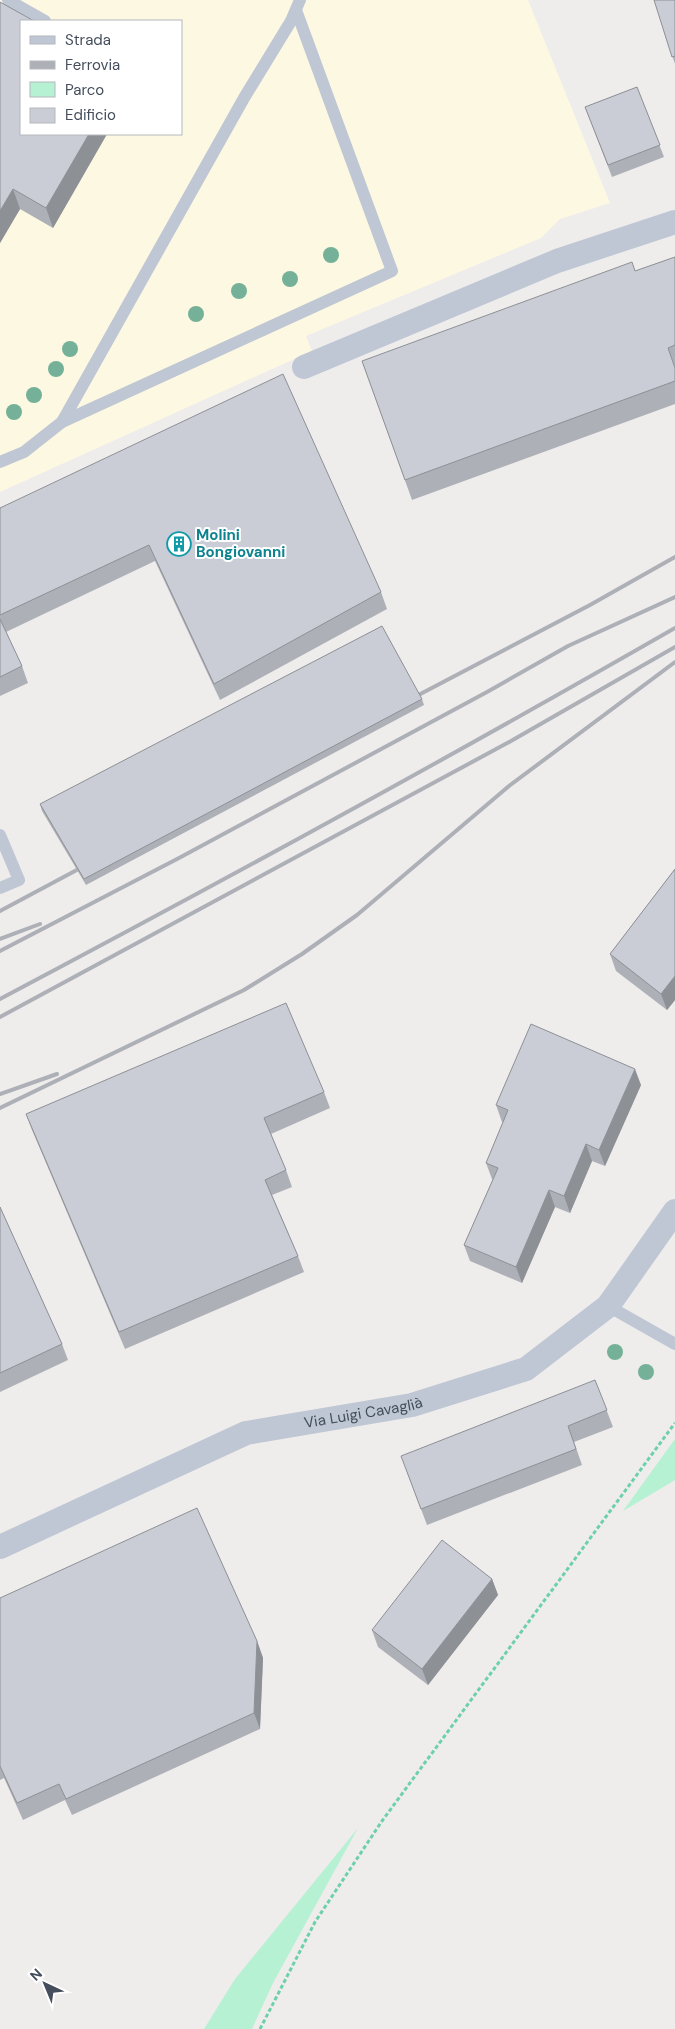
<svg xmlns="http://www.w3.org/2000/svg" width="675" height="2029" viewBox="0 0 675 2029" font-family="'DM Sans',sans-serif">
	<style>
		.commercial { fill: #fdf8e2; fill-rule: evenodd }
		.green { fill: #b6f1d3 }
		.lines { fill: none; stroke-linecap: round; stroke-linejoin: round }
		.path { stroke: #6cd1aa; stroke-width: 3; stroke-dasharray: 4 2.5; stroke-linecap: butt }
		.service { stroke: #bec7d3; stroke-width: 12 }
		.minor { stroke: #bec7d3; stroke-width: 24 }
		.rail { stroke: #aeb0b7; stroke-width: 4 }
		.tree { fill: #74b198 }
		.wall { fill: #aeb0b7 }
		.shaded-wall { fill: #8d9095 }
		.building { fill: #cacdd5; stroke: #8d9095 }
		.labels { text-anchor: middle; stroke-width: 4; stroke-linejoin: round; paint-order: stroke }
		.culture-label { font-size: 15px; font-weight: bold; fill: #0d838f; stroke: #fff; text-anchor: start }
		.street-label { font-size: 15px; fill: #434d5b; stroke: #fff }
	</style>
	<rect width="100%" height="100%" fill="#efecec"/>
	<path class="commercial" d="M0,0h528l82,203 -50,16 -19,19 -235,98 6,15 -312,141zM21,21h160v113h-160z"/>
	<g class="green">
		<polygon points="675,1439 675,1480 623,1511"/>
		<polygon points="358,1828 273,1983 252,2029 204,2029 235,1979"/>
	</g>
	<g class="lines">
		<polyline class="path" points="260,2029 315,1922 382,1821 675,1423"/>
		<g class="service">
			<polyline points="8,0 45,21"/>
			<polyline points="62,422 392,271 296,10"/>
			<polyline points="0,462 24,452 62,422 244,98 291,21 300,0"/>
			<polyline points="0,835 19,880 0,888"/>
			<polyline points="608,1306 675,1344"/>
		</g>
		<g class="minor">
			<polyline points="304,367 557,261 675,222"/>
			<path id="s1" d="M0,1547l246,-114 166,-28 114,-36 82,-63 67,-95"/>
		</g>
		<g class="rail">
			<polyline points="407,701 590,605 675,557"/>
			<polyline points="0,911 88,864"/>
			<polyline points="0,939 40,924"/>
			<polyline points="0,951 179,858 487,692 568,646 675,597"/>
			<path d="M0,999c227,-120 452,-243 675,-371"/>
			<polyline points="0,1017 511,741 675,647"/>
			<polyline points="0,1094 57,1074"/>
			<polyline points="0,1108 244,990 302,954 357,915 509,786 675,662"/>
		</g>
	</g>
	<g class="tree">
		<circle cx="331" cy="255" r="8"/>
		<circle cx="290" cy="279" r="8"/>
		<circle cx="239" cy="291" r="8"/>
		<circle cx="196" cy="314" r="8"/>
		<circle cx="70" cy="349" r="8"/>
		<circle cx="56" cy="369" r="8"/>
		<circle cx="34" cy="395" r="8"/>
		<circle cx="14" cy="412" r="8"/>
		<circle cx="615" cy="1352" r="8"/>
		<circle cx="646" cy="1372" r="8"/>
	</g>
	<g class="wall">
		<polygon points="654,0 675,0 675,64"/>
		<polygon points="0,2 21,134 107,134 53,228 20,209 0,243"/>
		<polygon points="637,87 664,157 612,177 585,107"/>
		<polygon points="675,257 675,404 412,500 362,361 635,271"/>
		<polygon points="0,508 381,592 387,609 220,700 155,561 6,632 22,666 28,683 0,696"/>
		<polygon points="422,699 424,705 86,885 42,811 40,804"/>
		<polygon points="675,869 675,1000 667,1010 616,971 610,954"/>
		<polygon points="641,1085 605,1166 592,1161 570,1213 555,1207 522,1283 470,1261 464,1245 493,1179 492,1179 486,1163 503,1122 502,1122 496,1105"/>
		<polygon points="324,1092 330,1108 271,1134 286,1170 292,1187 272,1195 298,1256 304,1272 125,1349 32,1130 26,1114"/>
		<polygon points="0,1207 62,1344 68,1360 0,1392"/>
		<polygon points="595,1380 613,1427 574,1442 582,1465 427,1525 407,1472"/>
		<polygon points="492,1579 498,1595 428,1685 378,1647 372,1630"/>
		<polygon points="0,1598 257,1641 263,1658 260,1729 72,1815 65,1800 23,1820 4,1778 0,1780"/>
	</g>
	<g class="shaded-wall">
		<polygon points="89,134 107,134 53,228 46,208"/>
		<polygon points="13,189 20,209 0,243 0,211"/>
		<polygon points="675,976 675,1000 667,1010 661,994"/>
		<polygon points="635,1069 641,1085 605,1166 599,1150"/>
		<polygon points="586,1144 592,1161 570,1213 564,1196"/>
		<polygon points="549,1190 555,1207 522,1283 516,1267"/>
		<polygon points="492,1579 498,1595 428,1685 422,1669"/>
		<polygon points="257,1641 263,1658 260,1729 254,1713"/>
	</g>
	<g class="building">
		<polygon points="654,0 675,0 675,56 672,57"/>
		<polygon points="0,2 34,21 21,21 21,134 89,134 46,208 13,189 0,211"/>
		<polygon points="637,87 660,145 608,165 585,107"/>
		<polygon points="675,257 675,345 668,348 675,368 675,381 405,480 362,361 632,262 635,271"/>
		<polygon points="283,374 381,592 214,684 149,545 0,615 0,508"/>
		<polygon points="0,619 22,666 0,677"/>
		<polygon points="382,626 422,699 84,879 40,804"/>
		<polygon points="675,869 675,976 661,994 610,954"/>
		<polygon points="286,1003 324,1092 264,1118 286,1170 265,1180 298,1256 119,1332 26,1114"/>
		<polygon points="531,1024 635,1069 599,1150 586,1144 564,1196 549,1190 516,1267 464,1245 498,1168 486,1163 508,1110 496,1105"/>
		<polygon points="0,1207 62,1344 0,1373"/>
		<polygon points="595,1380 607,1410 568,1426 576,1449 421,1509 401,1456"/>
		<polygon points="197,1508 257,1641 254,1713 66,1799 59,1784 17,1803 0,1766 0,1598"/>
		<polygon points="442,1540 492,1579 422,1669 372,1630"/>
	</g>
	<defs>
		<g id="building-ring" transform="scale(1.25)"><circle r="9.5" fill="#fff" stroke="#0f9aa8" stroke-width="1.5"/><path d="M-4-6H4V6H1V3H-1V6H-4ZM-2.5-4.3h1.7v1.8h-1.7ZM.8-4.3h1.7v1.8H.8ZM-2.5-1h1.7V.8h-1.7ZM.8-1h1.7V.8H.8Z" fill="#0f9aa8"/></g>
	</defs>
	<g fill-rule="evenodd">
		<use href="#building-ring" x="179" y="544"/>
	</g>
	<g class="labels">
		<g class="culture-label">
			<text x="196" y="540">Molini<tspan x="196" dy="17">Bongiovanni</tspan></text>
		</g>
		<g class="street-label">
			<text dy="5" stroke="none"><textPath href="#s1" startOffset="390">Via Luigi Cavaglià</textPath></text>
		</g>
	</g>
	<rect x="20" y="20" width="162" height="115" fill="#ffffff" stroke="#b4b8bd"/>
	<rect x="30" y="36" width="25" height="8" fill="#bec7d3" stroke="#b4b8bd"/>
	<text x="65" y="45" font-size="15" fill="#434d5b">Strada</text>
	<rect x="30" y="61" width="25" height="8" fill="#aeb0b7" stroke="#b4b8bd"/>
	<text x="65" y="70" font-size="15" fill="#434d5b">Ferrovia</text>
	<rect x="30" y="82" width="25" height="15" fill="#b6f1d3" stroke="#b4b8bd"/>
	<text x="65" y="95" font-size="15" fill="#434d5b">Parco</text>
	<rect x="30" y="108" width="25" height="15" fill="#cacdd5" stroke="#b4b8bd"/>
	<text x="65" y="120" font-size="15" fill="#434d5b">Edificio</text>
	<g transform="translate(45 1984) rotate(316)" stroke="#ffffff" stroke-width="4" paint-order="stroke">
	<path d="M0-4L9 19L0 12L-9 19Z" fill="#434d5b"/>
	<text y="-8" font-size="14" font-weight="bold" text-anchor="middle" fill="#434d5b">N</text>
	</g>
</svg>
